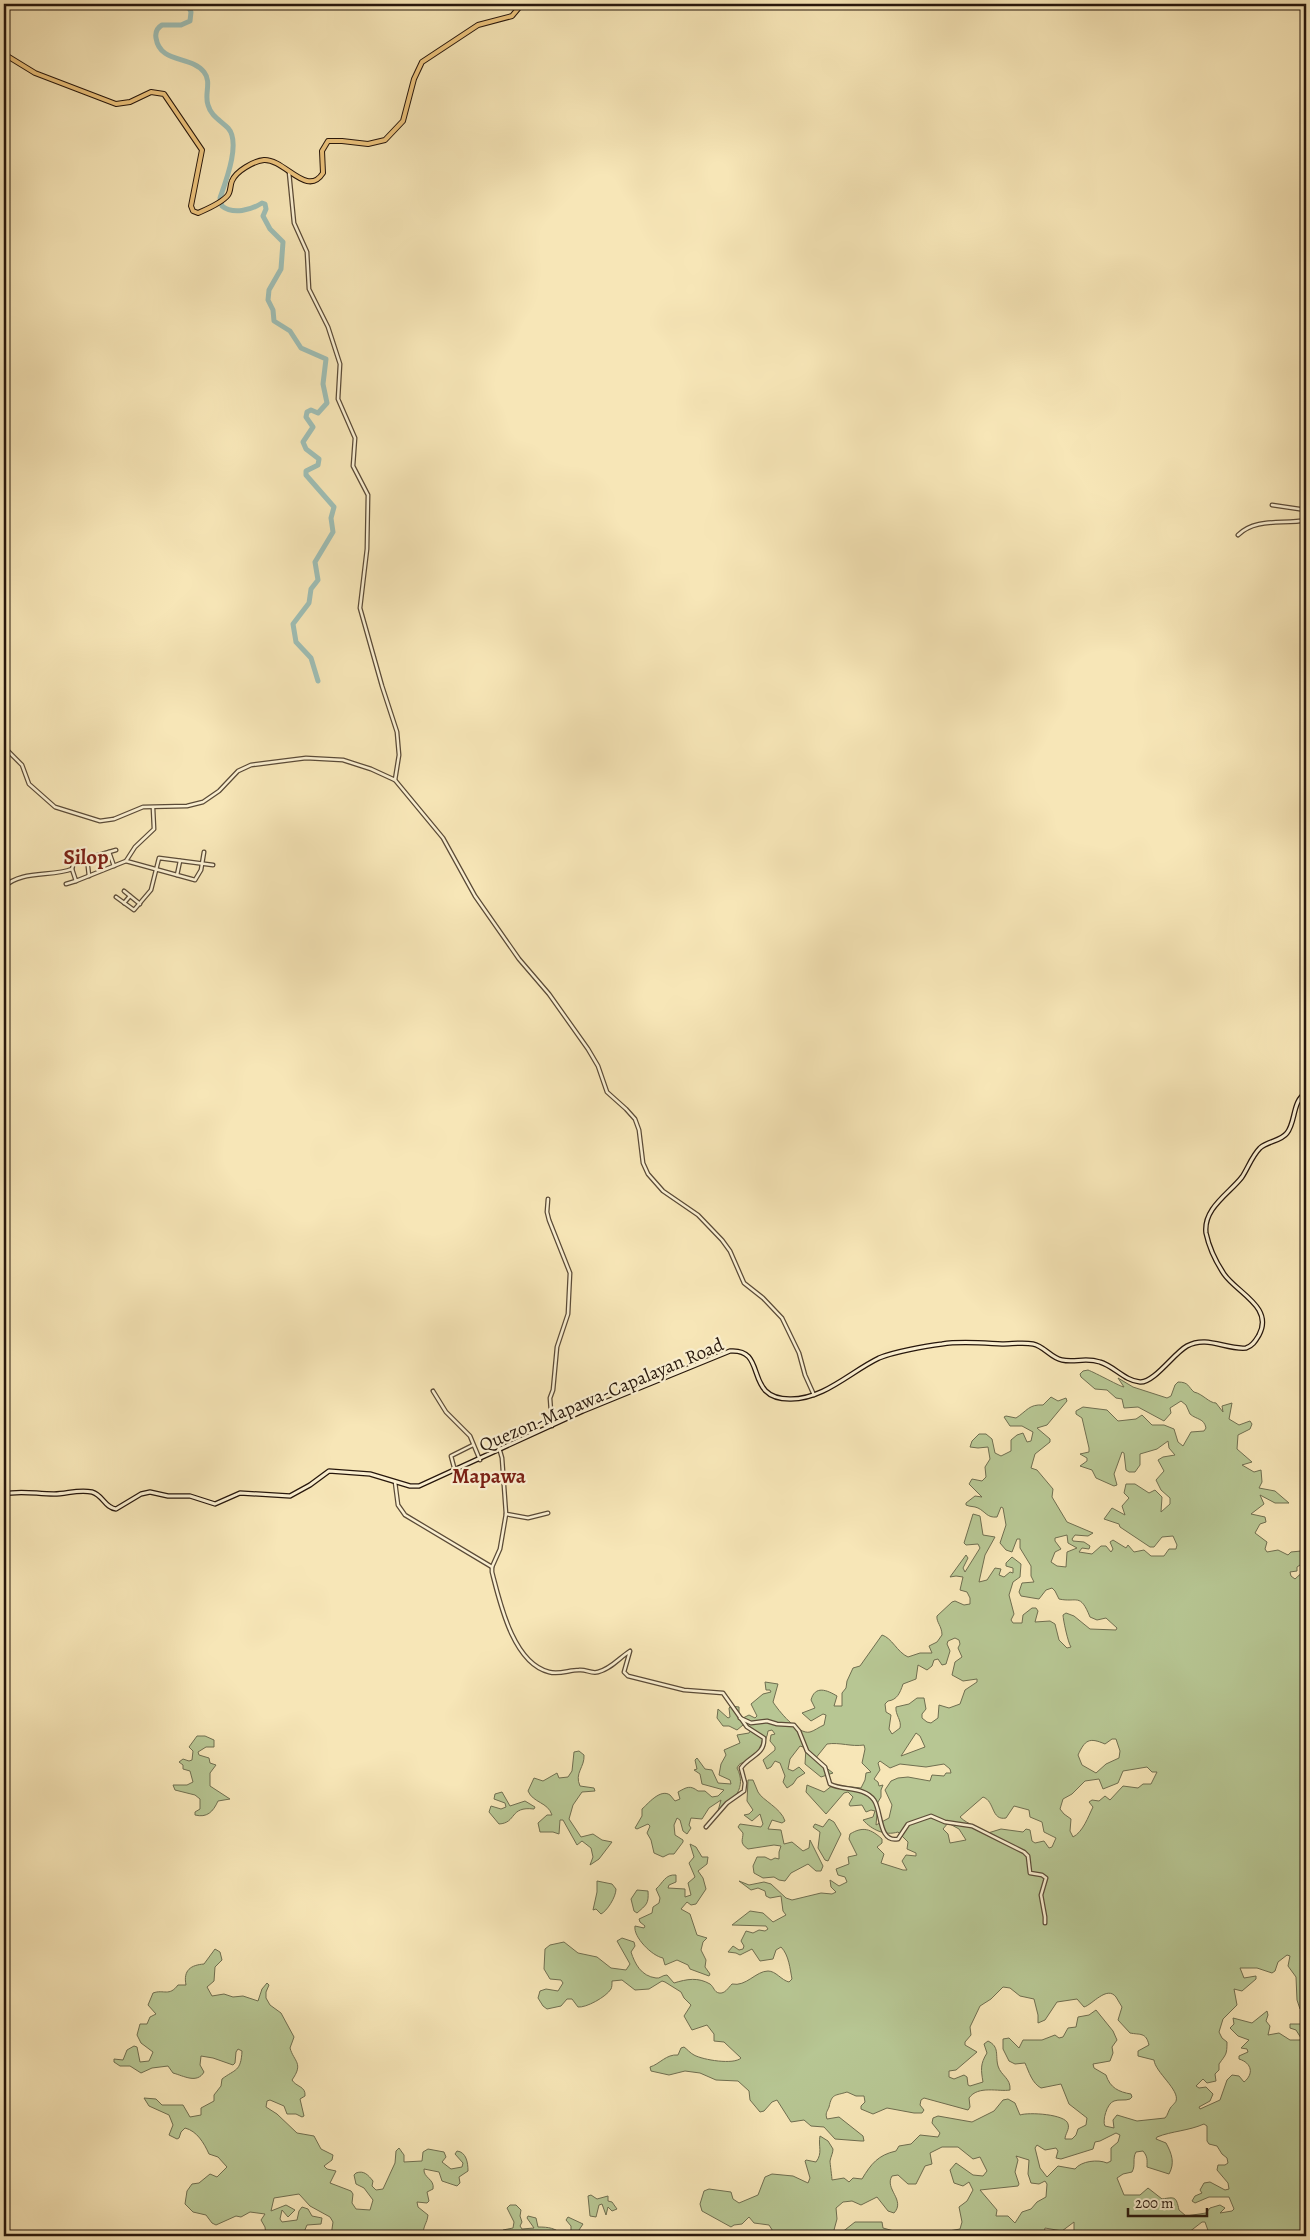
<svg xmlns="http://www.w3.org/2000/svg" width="1310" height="2240" viewBox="0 0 1310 2240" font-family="Alegreya,serif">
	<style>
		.green { fill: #b7c693; stroke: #6f6e50; fill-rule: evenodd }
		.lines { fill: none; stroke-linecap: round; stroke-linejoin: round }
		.river { stroke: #9ebeb5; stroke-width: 5 }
		.minor-casing { stroke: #5b4b37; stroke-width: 5 }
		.tertiary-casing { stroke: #5b4b37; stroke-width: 5 }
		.secondary-casing { stroke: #27170c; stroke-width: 5.5 }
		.primary-casing { stroke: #27170c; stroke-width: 6 }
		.minor { stroke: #faefd0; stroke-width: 2.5 }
		.tertiary { stroke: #faefd0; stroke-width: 2.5 }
		.secondary { stroke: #faefd0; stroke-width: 3 }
		.primary { stroke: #ecc37c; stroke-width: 4 }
		.labels { text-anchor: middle; stroke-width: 4.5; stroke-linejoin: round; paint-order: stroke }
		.street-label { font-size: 19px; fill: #27170c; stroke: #faefd0 }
		.quarter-label { font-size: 21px; font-weight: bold; fill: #7a1f14; stroke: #faefd0 }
	</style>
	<rect width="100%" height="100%" fill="#f7e6b7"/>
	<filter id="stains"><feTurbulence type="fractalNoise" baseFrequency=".004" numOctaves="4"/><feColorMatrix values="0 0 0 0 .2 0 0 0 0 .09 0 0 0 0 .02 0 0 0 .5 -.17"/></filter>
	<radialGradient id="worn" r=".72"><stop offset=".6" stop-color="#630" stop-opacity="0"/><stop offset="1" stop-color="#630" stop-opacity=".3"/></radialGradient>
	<g class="green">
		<path d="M1088,1370c8,3 33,17 36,17l-6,-9 15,9 34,11 4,-2 4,-11 3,-3c11,0 10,5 16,10 9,2 15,11 22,11l7,9 -1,-6 10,-3 -3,16 10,6 11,-4 2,3 -2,5 -12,6 -1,14 15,13 -10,3 12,7 7,-2 1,12 -3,6 16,3 14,12h-14l-15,-8 4,9 -13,10 14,3 1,5 -6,2 -5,9 12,9 -2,7 2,3 11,-2 10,5 3,-3 10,-1 5,5v5l-9,6v4l-7,1 1,4 4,3 11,-10v443l-6,-3 -3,-9 -1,-23 -8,-11 2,-10 -3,-1 -9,7 -3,9 -3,2 -15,-5h-17l4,10 12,-2v3l-14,12 -8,-2 3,16 -14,14 -4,13 3,6 5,4c0,13 -1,12 -8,22v6l-4,4 1,7 -9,2 -4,-4 -7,7 3,2 7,-1 7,7 -3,7 -11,6 1,2 20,-9 7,-20 5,-5 7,1 5,6c10,-8 8,-19 -5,-23v-3l9,-4 -1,-3 -6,-1 8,-8 -11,-4 -8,-8 4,-4 -1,-6 19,5 15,-12 1,4 -2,6 4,5 -2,9 11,-2 11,7h10l1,-2 -5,-8 -6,-2v-4h16v212h-96l-5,-14h-3l-18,14h-110v-14l-12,9 -17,-3 -1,6 -6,2h7h-105l3,-4 17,-3 2,-7 -3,-15 8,-6 6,-11 -4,-8 -6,4 -9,-3 -4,-13 6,-7 17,12 10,1 4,-5 -7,-14 -7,2 -15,-12h-16l-12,6 2,11 -7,2 -9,18h-8l-10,-9 -6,1c-8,13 14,24 2,37l-6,-2 -11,-14 -16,8 -9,-4 -9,1 -7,6 1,11 -3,11 2,3h5l14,-11h27l1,6 11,3 4,5h-122l-7,-11 -15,-2 -5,-6 -7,7 -8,1 -3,2 -29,-16 -2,-7 4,-13 5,-2 22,3 2,7 6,4 19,-8 7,-18 7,-3 21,2 15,7 2,-5 -5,-17 1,-1 10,2c7,-9 2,-16 4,-26l8,5 5,8c0,4 -2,7 -3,12 0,2 2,17 2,19l12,-2 5,4 4,-4 9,1c9,-15 16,-24 34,-28l3,-5 12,-2 9,-9 18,2 2,-4 -8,-10 1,-5 5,-2 34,6 22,-11 9,-11 5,-1 7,4 5,12c8,-3 46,-1 48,9 2,5 -3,10 -3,15h7l4,-4 2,-6 8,-4 1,-7 -18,-14 -8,-20 -20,4c-9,-5 -12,-16 -16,-25l-10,1 -6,-3 -6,-12v-10l6,-1 10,10 4,-8h19l13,-5 4,3 4,-1 5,-9 8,-1 2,-10 11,-2 7,-5 17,21 4,9 -5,7 1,6 -3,8 -17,3 1,4 12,7c4,13 13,17 25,19l1,3 -2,2c-5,2 -11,0 -16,2 -7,2 -12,20 -9,25l9,2 -1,-8 4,-5 20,6 28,-3c3,-3 3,-7 6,-11 0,0 5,-5 5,-6 4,-11 -21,-29 -22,-41l-16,-4v-5l11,-6c-3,-13 -9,-10 -19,-12l-12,-13 4,-13c-2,-3 -4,-7 -6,-10 -9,-12 -24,8 -32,10l-7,-8 -20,3 -12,18 -7,3v-8l-4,-16 -14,-3 -10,-8 -7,-1 -12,12 -11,7 -10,21 1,8 -6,7v3l12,7 -21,18 -7,1v6l5,2 10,-4 3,2 1,8 2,1 13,-4c-2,-12 -3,-18 4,-29l-3,-9 4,-3c12,6 7,14 10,25 3,10 13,12 12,24 -11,2 -32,-5 -41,8l1,9 -2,3 -44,-12 -3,2 -1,5 4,5 -2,3h-8l-27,-5 -14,6 -12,-5v-3l4,-4 -1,-6h-8l-9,-4c-12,4 -15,1 -18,15 -2,5 -4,6 -2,12l12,-2 24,19 1,5h-3l-26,-2 -11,-12 -13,-1 -7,-6 -13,2 -14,-22 -5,2 -8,9 -4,1 -10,-12 -1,-9 -11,-10 -22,-1 -16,-7 -15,-2 -16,4 -18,-4 -1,-4c10,-3 16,-13 28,-12l3,-7 3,-1c3,2 6,6 10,8 9,5 40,10 47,3l-17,-16 -10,-1v-7l-7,-9 -15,5 -8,-14 7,-11 -7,-7 -3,-6 -16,-10 -3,-1 -13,8 -14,1 -13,-10 -10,1c0,3 0,6 -1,8 -5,8 -25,19 -33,18l-6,-8h-5l-6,7 -14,3 -4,-3 -5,-8 2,-7 6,-2 12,2 5,-8 -2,-3 -11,-1 -6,-10 1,-20 5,-4 14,-3 14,11 19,4 14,11 15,2 4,-6 -13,-23 5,-3 12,4 1,4 -4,6c4,12 10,24 25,26 4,1 6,-3 11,-3l7,8c13,-4 24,-6 36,1 4,3 4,8 9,9 6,1 9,-5 13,-9 14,3 24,-13 36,-13 8,0 13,9 21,11l3,-3c-2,-10 -3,-24 -11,-32l-5,3 -3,9 -13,2 -8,-12 -12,6 -4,-2 -8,-1 5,-6 6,4 4,-1 1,-3 -3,-5 5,-10 7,2 6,-3 6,1 3,-2 -2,-3 -34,-1 18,-14 13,2 10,9 13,-7 -3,-4 -2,-15 -11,2 -4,-2 -1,-5 -7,-3 -7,2 -12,-9 10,4 15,-3 7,2 15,14 6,2 29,-7 11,1 4,-2 -5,-5 -1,-7 9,6 8,-4 -2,-5 -7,-2 -2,-6 13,-5 -1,-7 9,-2 -8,-16 1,-5c13,-8 21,-5 32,5v4l-5,4 7,7 -3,9 22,7h4l-5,-9 4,-6 10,1v-3l-9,-4 1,-7 -10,-10c-13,4 -26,-2 -35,-12l10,-3 2,-6 -4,-1 -5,2 -4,-7 -12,1 -1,-2 4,-7 -5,-5 -4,1 -18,21 -20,-22 1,-7 17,7 9,-7 28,3 4,-8 1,-7 5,-1 -9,-9 3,-14 -1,-4c-13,2 -24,-3 -37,-1l-12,15 18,14 -12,4 -16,-13 1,-16 -6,-2 -10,13 -2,10 5,2 6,-4 6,6 -8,5 -4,6 -6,4 -4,-6 2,-6 -5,-13 -5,-2 -4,6 -4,2 -4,-9 12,-10v-3l-5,-6 1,-6 4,-1 -3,-4 -4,1c-1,10 -11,25 -21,30 -6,3 -7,1 -10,7 10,19 -3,34 -19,43l3,-11 -12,8 -7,11 -11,-1 -2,7 2,3 -4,6 -4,-3 -3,-11 -3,-2 -3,7 1,10 8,5v2l-9,12h-5l-6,3 -9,-4 -3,-13 -4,-7 3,-7 -2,-2 -11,5 -2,-1 7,-12v-7c5,-4 18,-21 28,-14 2,2 3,4 5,6l5,-2 -2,-7c9,-5 12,-7 20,-1h7l7,6 6,-1 6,-6 -22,-6 -2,-10 -6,-4 3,-1 -2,-9 2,-2 8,11 7,1 6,13 13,1 -1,-4 -11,-5 2,-11 5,-9 -2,-5 16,-7 -3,-8 12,-2 2,-3 -8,-5 -6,5 -8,-4h-6l-6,-8 1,-9 10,9 2,-1 -1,-9 2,-2 8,1v8l4,3 6,-3 6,3 2,-2 -6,-12 12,-10 8,-2 -1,-2h-4l-1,-8 13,2 -5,18c5,8 25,33 37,30 4,-1 9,-5 14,-7l2,-10 -3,-1 -12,7 -9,-8 13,-5 -4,-8c4,-15 16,-10 26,-4l-3,10h8v-13l4,-5 1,-7 6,-13 7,-2 22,-31c10,3 15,17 26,22l12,-4h12l-3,-7 8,-4 5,-7c0,-9 -6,-13 -5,-19l15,-14 3,-1 9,4 6,-1v-6l-3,-6 -7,-2 3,-13 -7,-1 -6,1 16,-22 2,3 -5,10 2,4 15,-24 -2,-4 -12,1 -2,-2 9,-29 7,2 3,19 12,2 -10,18 -6,27 8,-2 8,-12 6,1 -2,6 5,2 6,-5 3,1v-5l-7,-2v-3l6,-6 9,7 -1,13 -7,5 -4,13 5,19 -3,6 2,3h9l1,-8 9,-7h4l2,3 -3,11 15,-1 5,3 4,16 8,8 4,-1c-3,-4 -8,-28 -8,-32l3,-2 8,3 16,13 26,1 1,-2 -11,-10 -9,2 -7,-3c-10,-25 -13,-14 -31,-18l-4,-8 -3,-3 -6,2 -7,9 -18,-3 -2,-4 3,-9 12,-1 -3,-6v-10l-11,-18v-9h-3l-5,13 -6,-2 -6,-7 6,-18 -3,-17 -2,-1 -4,10c-10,1 -11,-5 -19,-9 -4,-2 -8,-1 -12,-3v-2l9,-7 7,1 -13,-13 3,-5 10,2 4,-4 -1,-10 5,-8 -2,-12 -10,1 -8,-1 2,-6 7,-7h7l6,5 3,14 6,3 10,-5v-11l6,-5 6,-2 4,9 4,-1 2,-9 -11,-6h-12l-6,-9 2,-1 10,2c11,-7 13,-14 27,-13l8,-8 7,4 8,-3 1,3 -20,24 -10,3 13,11v3l-15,12 -4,14 6,2 16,19 -1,8 15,25 26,11 -5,3 -13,-1 -3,4 1,2 11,1 6,4 -1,3 -7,-1 -3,4 13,2 9,-8h5l5,6 2,-3 -3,-7 3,-2 13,8 2,-3 6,7 10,-2 7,6h13l5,-7h7l1,-4 -4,-9 -11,1 -8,10h-4l-30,-20 -1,-3 -15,-5 8,-11 13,7 -3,-9 7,-8 -5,-5 2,-9h9l14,9 6,-3 7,7 -1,15 9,-8v-6l-9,-8 -5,-10 8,-9 -6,-11 5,-3 12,-2 -6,-7 -1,-7 -11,8 -17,5v11l-5,7h-6l-3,-2 -2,-17 -2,-1 -8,22 3,11 -3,1 -18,-8 -4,-8 -12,-4 7,-5v-3l-7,-4 9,-2v-4l-7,-30 -6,-4v-3l7,-4 24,3 11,11 18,-2 6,-4 10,10h12l10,4 4,13 5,4 8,-14 13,-1 2,-3c-2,-10 -9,-8 -16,-14l-4,-9 -5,-4 -11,7 1,5 -7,8 -26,-14 -14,1 -2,-9 -6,-1 -9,-8 -12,-1 -14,-12 -1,-3 3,-3zM1067,1535l1,8 9,5 -10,4 -1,15 -9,-1 -6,-4 4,-10 6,-3 -6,-8v-3zM955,1638l4,2 1,4 -2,4 4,9 -7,5 -3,13 11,6 14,-2v3l-12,8 -5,14 -11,4 -10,-3 -1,13 -7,5 -4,-1 -5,-4v-4l4,-5 -2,-11h-7l-8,6 -13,3c-1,8 6,13 4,21l-8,6 -3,-5 2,-14 -5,-3 -1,-8 3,-3c9,-1 12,-8 15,-17l13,-5 2,-14 9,5 5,-4 2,-6 4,-1 4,6 4,-1 4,-13 -3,-7 1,-3zM916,1733l4,3 5,11 -24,9zM1112,1739h4l4,12 -1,7 -13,6 -10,9 -14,-8 -4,-10c7,-15 11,-18 27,-11zM880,1761l10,7 10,-4 26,3 18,-3 6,5 1,4h-5l-2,3 -12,-1 -2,6 -22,-4 -10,1 -7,3 -6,9 7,15 -3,13 -13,7 2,-23 3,-5v-7l2,-5 -4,1 -1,-4 -4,-3 6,-9 -2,-7zM1147,1767l5,5h5l-6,12h-8l-5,4 -15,-2 -13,14 -5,-4 -6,5 -7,-1 -3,2 4,5c-5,10 -10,25 -20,30l-3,-6 1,-12 -7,-5 -4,-5 3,-10 9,-5 13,-13 14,-2 4,10 15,-6 5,-12zM983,1797c12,4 8,24 23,21l8,-12 15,4 1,7 12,5 2,10 12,6 -4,9 -3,1 -5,-7 -9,2 -3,-2 -2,-11 -4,-1 -3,3 -22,-3 -13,4c-8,-6 -20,-8 -28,-16zM948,1823l11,6 7,11 -16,3 -2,-9 -5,-5zM1204,2124l3,2v15l2,3 8,2 5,8 5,4 1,5 -3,2h-7l-1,5 11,13 1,6 -4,1 -15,-8 -6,1 -4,7 2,3 -7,3 -3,5 3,2 14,-6h20l5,12 -2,2 -12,2 5,-5 -5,-3 -10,3 -4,5 -20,3 -7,-6c-3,-14 -4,-13 -17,-11l-14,-11 -8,7h-16l-7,-17 6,-4 9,-2c4,-7 0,-13 4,-20l7,-1c5,6 4,9 4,16l22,7c6,-11 3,-20 -3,-31l-10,-4 1,-2c15,-6 31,-6 47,-13zM1116,2133l4,2 -2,7 -7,6v13l-4,2c-9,-4 -26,-2 -32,6l-17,-3 -11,11 -7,-9 -5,-20 2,-3 8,5 11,-2 2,3 -2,7 5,1 32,-10 2,-7 5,-1zM1016,2156l13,4 -1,14 3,9 8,1 6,-3 2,3 -1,13 -9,5 -6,7 -9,3 -7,11 -7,-7h-12l1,-6 -17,-20 38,-4 1,-2 -4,-12 3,-12z"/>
		<path d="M197,1736h8l9,4v7h-8l-8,5 1,3 10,3 1,5 6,2 -6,8v13l20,13 -12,2c-5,11 -11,17 -23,14v-3l5,-3v-10l-5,-4 -20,-5 -2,-5h14l6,-3 -3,-11 -7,-2v-4l-4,-3 4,-3 6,2 3,-1 1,-9 -4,-4z"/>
		<path d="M579,1751l5,4c1,12 -10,18 -4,31l14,2 1,3 -13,1 -9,13 -4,14 12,18 12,-3 9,6 10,2 -13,17 -9,6 3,-8 -2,-9 -9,-7 -5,4 -14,-25h-3l-1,14 -6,-2h-13l-2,-9 9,-8h5c-4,-13 -19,-12 -24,-24l6,-13 9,3 14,-8 2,5 9,-1 4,-6 2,-19z"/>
		<path d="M748,1780h5c2,4 3,8 5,12 4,8 23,16 27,29l-3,2 -10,-3 -4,9 13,1 3,14 8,-2 11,9 6,-3 1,-8 13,26 -2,5h-5l-8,-7 -17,9 -6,8 -6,-1 -5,-3 -11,1 -9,-5 -1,-7 4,-9h8l6,3 4,-2 4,1v-7l2,-6 -7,-1 -26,4c-9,-6 -5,-9 -5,-16l-5,-6 2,-3 21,3 2,-3 -3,-10 -8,7 -8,-6 5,-1 4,-4 -6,-9z"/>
		<path d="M502,1792l8,14 15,-5 10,6 -1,2c-25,-3 -17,14 -35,15l-10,-12 2,-6 10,3 5,-2 -1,-4 -11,-4 1,-5z"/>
		<polygon points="829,1819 834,1822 841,1834 828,1861 825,1860 818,1848 820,1832 813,1827 815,1824 823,1827"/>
		<path d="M690,1844l6,3 6,10h6l-1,7 -9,7 5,7 3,11 -10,15 -5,1 -4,-3 -6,7 9,5 7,21 10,3 -4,4 -2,8 5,10 -1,7 5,7 -1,2 -19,-7 -2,-4 -11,-5 -12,5 -2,-7c-11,-2 -30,-21 -28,-32l9,2 1,-2 -5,-4 -1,-3 13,-6 1,-6 6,-4 1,-5 -4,-9c7,-6 9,-15 20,-14v7l-7,3 -1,3 17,1v8l6,-2 -3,-12 7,-6 -6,-14 5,-6z"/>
		<path d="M597,1881l15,3 4,5c0,8 -9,22 -15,25l-5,-5 -3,1 4,-18z"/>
		<path d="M637,1890l11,1c1,13 -2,14 -11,22l-3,-2 -3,-12z"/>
		<path d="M215,1949l5,3 2,8 -7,7 -1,14 -7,6 5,9 12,-2 9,3 10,-1 15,5 4,-12 5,-6 2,2 -3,7v6l4,7 11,8 13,24 -4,11c4,14 14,15 2,32 4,7 14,6 13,16l-5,3 4,17 -2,1 -6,-3h-9l-3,-8 -14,-6 -3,1 -1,6 11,7 20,19 17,3 7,13 12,6 -1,5 -8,6 3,3 9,2 -6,12 21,8 2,3 -1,9 4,6 14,1 3,-10 -9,-12 -8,-4 -2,-9 2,-2c8,-3 12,2 17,8l-1,5 4,4 7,-1 12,-26 1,-12 3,-3 5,7v7l18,-1 1,-9 5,-3 16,3 2,5 -4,5 9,7 11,-2 1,-4 -8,-9 2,-3c9,1 11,11 11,20l-9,6 1,6 -3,3 -15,-5 -3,-9 -15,-3c-1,9 11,10 9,20l-6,3 2,9 -2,2 -10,-1 1,5 10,8c-1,9 -5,10 -5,21h-4l-7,-3 -3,3h-78l2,-14 -3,-5 -20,-11 -11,-12 -25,4 -3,13 15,-6 9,5 -7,7 -6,-7 -2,9 2,3 15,-2 2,-9 3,-4 6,2 4,7 10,2 -1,6 -14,1 -3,7 -10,2v2h-28l-1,-9 -4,-7 4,-6 -15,-2 -9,5 -5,-1 -20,9 -4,-2 -6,-8 -13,-3 -8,-8 2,-13 5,-7 7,-1 11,-9 7,3 10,-10 -9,-10 -9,-3c-5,-11 -12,-23 -24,-26l-4,4 -2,6 -2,1 -8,-4 4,-10 -4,-10 -20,-9 -5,-8 12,1 6,6h21l7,12 11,-2v-7l13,-7v-6l7,-9 1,-7c13,-10 19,-7 20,-28l-4,-2 -2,3 -1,11 -2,2 -20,-7 -12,-2 -1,9 4,7c-7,12 -20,4 -31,1l-5,-7 -16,2 -11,5 -11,-7h-10l-6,-4v-3l9,1 4,-10 7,-4 3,1 3,15 9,-1 4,-9 -12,-9 -4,-8 3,-11h7l3,-7 6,-3 -8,-9 5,-12c11,-4 16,4 25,-8h8c-3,-15 5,-20 18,-21z"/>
		<polygon points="591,2195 597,2199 608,2196 608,2201 612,2202 617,2209 612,2211 608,2207 606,2215 602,2204 599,2205 596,2217 590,2216 588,2196"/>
		<path d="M510,2205h6l5,5 -1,6 2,6 -2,4 2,3 12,-1 -7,-10 1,-2 8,2 2,9c11,0 17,1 25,8l8,-3v-6l-5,-6 2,-3 15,7 -8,12h-78l6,-6 10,-2 1,-6 -7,-14z"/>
	</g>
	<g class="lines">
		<path class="river" d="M187,4l4,8 -1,9 -9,4h-19c-5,3 -7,7 -6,13 4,26 35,17 48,34 8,10 0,22 4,33 3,11 12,15 20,23 13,14 -2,53 -8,70l2,8c11,9 29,4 40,-3l3,1 1,5 -3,7 7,13 13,13 -2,27 -12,21 -1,10 5,10 1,11 16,10 11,17 25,11 -3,25 4,19 -9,10 -7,-3 -4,2 -1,5 7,10 -10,15 3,7 13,10 -1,6 -12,6v4l28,32 -3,11 2,14 -18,30 3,18 -7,9 -2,14 -16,21 3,18 15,16 7,23"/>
		<g class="minor-casing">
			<g id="minor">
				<polyline points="1272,505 1306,510"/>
				<path d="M1238,535c18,-18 46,-10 68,-15"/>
				<polyline points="395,780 443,838 475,896 519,959 549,994 588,1049 598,1066 607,1092 626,1109 635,1119 639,1130 643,1163 648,1174 663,1191 698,1215 722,1240 730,1251 744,1283 763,1298 782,1318 799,1353 805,1375 814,1395"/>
				<polyline points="109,852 114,866"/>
				<polyline points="87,858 89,876"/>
				<polyline points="126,861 195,880 201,870 204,852"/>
				<polyline points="72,869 74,862 116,850"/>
				<polyline points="177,875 180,861"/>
				<polyline points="66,884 76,881"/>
				<polyline points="124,891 140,904"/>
				<polyline points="116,897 134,910 151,890 159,858 213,865"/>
				<polyline points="124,903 130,896"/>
				<polyline points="548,1199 547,1212 549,1220 570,1273 568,1314 557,1347 553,1390 550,1398 552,1426"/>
				<polyline points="433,1391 446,1412 470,1436 480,1460"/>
				<path d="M500,1451l2,7 4,56 -6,35 -8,18v5c8,31 21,91 57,100 10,3 20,-2 30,-2 7,-1 12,4 19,2 13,-3 21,-14 32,-21l-6,21 4,4 56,14 39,3 24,34 17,11c1,17 -15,18 -23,30l4,15 -1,8 -17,12 -21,24"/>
				<polyline points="455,1471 451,1456 473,1445"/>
				<polyline points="395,1482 398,1505 405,1515 492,1567"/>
				<polyline points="506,1514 528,1518 548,1513"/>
				<path d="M740,1718l11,5 16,-2 10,3 17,1 5,6 8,20 18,16 5,17c13,7 34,2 44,16 8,11 4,43 24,39l10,-15 23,-8 14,6 27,4 52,26 4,4 2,17 12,2 4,3 -5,17 4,22v6"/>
			</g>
		</g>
		<g class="tertiary-casing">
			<g id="tertiary">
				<polyline points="4,747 22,765 29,784 55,807 100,821 114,819 143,807 187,806 203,802 219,791 238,771 251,765 306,758 343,760 371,769 395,780 399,755 397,732 382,686 360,608 367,549 368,495 353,466 355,438 338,399 340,364 328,327 309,289 307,252 294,223 289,172"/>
				<path d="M4,887c17,-17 48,-10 68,-18l4,12 50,-20 9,-14 19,-18 -1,-21"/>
			</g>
		</g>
		<g class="secondary-casing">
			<path id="secondary" d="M4,1494c17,-4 32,0 50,0 13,0 24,-5 38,-2 11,3 13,16 24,17l25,-15 9,-2 18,4h22l25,8 25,-11 50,3 20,-11 19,-14 41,3 40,12h9l164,-75 147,-60c39,-3 12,49 61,48 33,0 59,-27 88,-41 14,-6 47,-12 63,-14 19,-3 40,-1 60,0 10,0 21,-2 31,0 11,2 18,14 29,16 13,3 23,-3 38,2 14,4 25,19 40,20 14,1 34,-29 47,-36 20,-11 39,4 59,2 7,-2 10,-8 13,-13 15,-28 -22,-42 -35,-61 -8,-12 -15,-27 -18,-41 -3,-25 24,-40 36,-56 6,-9 10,-21 18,-29 8,-7 21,-7 27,-15 9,-11 5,-32 19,-40"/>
		</g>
		<g class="primary-casing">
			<path id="primary" d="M4,54l31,19 81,31 14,-2 21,-10 13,2 38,56 -11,56 2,5 5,2c9,-4 24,-10 30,-18 3,-4 2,-10 4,-14 4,-10 22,-20 32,-21 21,-1 43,38 59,13l-1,-22 6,-10h14l26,3 17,-4 18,-19 11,-42 8,-17 56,-37 34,-9 10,-12"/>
		</g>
		<use href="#minor" class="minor"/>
		<use href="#tertiary" class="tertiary"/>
		<use href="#secondary" class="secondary"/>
		<use href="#primary" class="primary"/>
	</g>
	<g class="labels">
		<g class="street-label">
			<text transform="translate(601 1394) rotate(-23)" y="7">Quezon-Mapawa-Capalayan Road</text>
		</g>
		<g class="quarter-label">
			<text x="86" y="864">Silop</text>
			<text x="489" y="1483">Mapawa</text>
		</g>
	</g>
	<rect width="1310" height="2240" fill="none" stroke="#f7e6b7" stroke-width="20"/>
	<rect x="5" y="5" width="1300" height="2230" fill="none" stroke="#27170c" stroke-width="2.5"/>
	<rect x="10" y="10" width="1290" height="2220" fill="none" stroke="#27170c"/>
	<path d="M1128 2208v8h79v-8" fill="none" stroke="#27170c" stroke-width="2.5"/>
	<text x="1135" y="2208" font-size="15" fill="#27170c" stroke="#faefd0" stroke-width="4" paint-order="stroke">200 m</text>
	<rect width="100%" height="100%" filter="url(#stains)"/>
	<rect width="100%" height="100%" fill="url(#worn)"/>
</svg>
